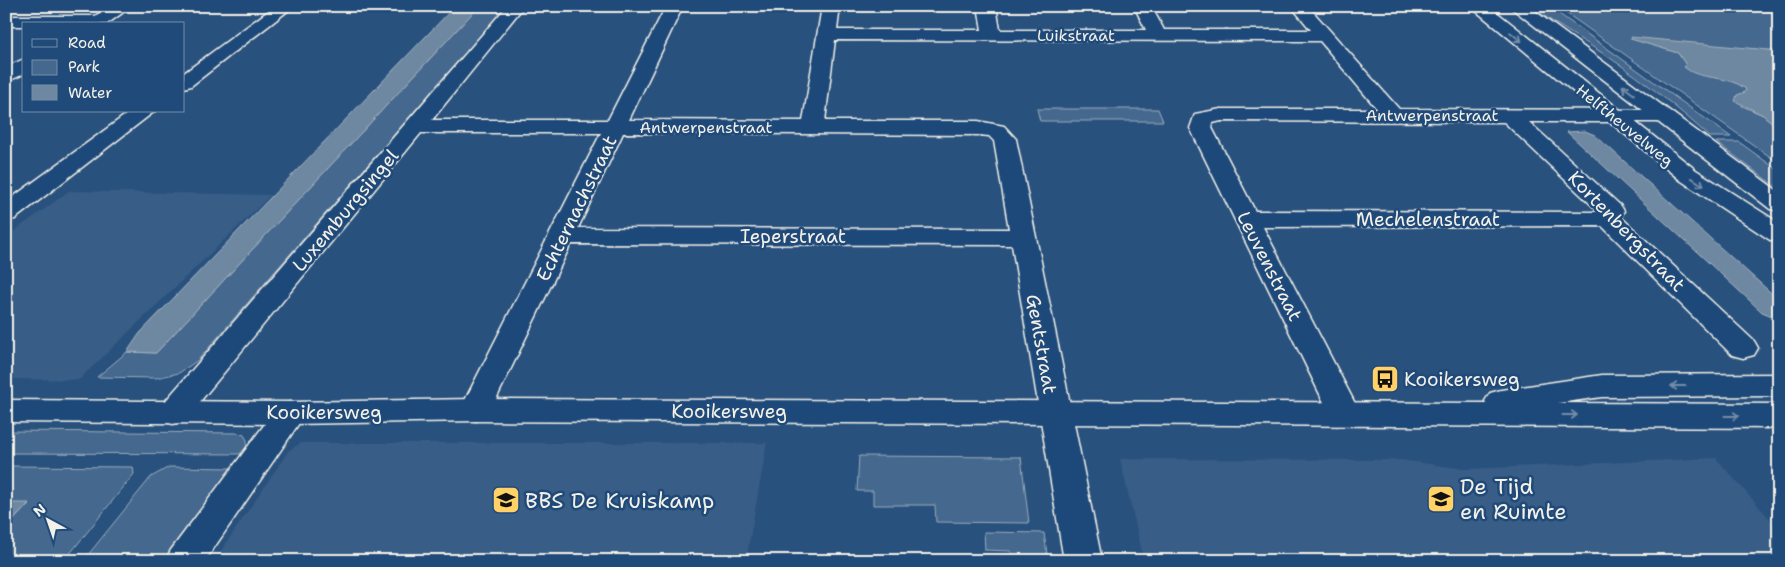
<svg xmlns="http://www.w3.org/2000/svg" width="1785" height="567" viewBox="0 0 1785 567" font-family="'Shantell Sans',sans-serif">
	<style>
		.built { fill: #375d86 }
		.green { fill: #45688e; stroke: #9cacbb }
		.water { fill: #6e88a2; stroke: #a4b2be }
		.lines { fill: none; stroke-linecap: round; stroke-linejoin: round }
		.minor-casing { stroke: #f4f1e8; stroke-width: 3 }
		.tertiary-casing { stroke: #f4f1e8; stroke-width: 3 }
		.secondary-casing { stroke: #f4f1e8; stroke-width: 3 }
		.minor { fill: #1f4a7a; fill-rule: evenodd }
		.tertiary { fill: #1f4a7a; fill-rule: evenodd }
		.secondary { fill: #1f4a7a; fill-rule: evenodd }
		.oneway { stroke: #748da6 }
		.labels { text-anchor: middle; stroke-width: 5; stroke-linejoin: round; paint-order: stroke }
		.far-street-label { font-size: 16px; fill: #f4f1e8; stroke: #1f4a7a }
		.street-label { font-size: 19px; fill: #f4f1e8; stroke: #1f4a7a }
		.poi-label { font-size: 19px; fill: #f4f1e8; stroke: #1f4a7a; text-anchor: start }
		.near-poi-label { font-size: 22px; fill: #f4f1e8; stroke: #1f4a7a; text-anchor: start }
	</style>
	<rect width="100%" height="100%" fill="#28517e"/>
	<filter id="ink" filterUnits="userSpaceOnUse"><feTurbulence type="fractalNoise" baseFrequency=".02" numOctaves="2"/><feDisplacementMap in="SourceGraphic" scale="10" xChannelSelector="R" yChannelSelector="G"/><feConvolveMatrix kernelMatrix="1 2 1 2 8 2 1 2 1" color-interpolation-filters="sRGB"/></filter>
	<g filter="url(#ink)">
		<g class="built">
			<polygon points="69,191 271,195 79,380 6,379 6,237"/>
			<polygon points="301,443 767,443 746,561 214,561 289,450"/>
			<polygon points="1716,458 1779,529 1779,561 1144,561 1120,459 1401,460 1465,469"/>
		</g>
		<g class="green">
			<polygon points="479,6 506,6 198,360 179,373 156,378 97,377 127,352 156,353"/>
			<path d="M1530,6h18l183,131h-21c-31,-28 -64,-55 -100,-79 -26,-17 -54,-33 -80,-52z"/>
			<path d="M1556,6h151l72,6v39l-148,-12 47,14 8,12 -2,1c22,12 43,8 62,23l-4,17 21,9 16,13v28h-2l2,7z"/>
			<polygon points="1037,109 1158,109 1163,121 1040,121"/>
			<polygon points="1716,142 1739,142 1779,171 1779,189"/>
			<polygon points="6,431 238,433 244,435 247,440 246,447 240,454 6,453"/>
			<polygon points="859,456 1021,457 1029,523 936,522 935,505 873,505 873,491 857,491"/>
			<polygon points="6,466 133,467 134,474 64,561 6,561 6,528 29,504 6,503"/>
			<polygon points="169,467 231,468 163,561 83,561 151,477"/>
			<polygon points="984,532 1044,533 1048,561 1012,561 1011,551 985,550"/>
		</g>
		<g class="water">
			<polygon points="455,6 479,6 156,353 127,352 140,333"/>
			<path d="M1631,37l148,14v77l-16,-13 -28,-14 2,-6 8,-3 1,-3c-19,-15 -47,-8 -62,-22l2,-2 -8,-12 -47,-14z"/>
			<polygon points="1585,131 1595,135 1779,300 1779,319 1762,312 1567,132"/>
			<polygon points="6,503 29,503 6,528"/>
		</g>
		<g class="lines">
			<g class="minor-casing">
				<g id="minor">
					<polygon points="111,6 132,6 107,24 24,24 24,26 6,26 6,16 95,16"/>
					<polygon points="275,6 294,6 191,86 184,88 184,73"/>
					<path d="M507,6h17l-92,114h176l58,-114h17l-54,114 174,1 19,-115h18l-3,24h145l-4,-24h18l4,24h146l-12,-24h17l13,24h147l-20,-24h17l91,103 262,1 8,1 3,5 -3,5 -8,1h-132l92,84 3,5 -3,6 133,124 4,7 -4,7 -11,3 -11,-3 -130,-129 -339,1 97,186 -5,8 -11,3 -11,-3 -143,-293 5,-14 26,-5h156l-57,-68 -485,-1 -10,81h153l26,5 12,13 86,422h-38l-52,-316 -441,-1 -84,174 -11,3 -11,-3 -5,-8 141,-277h-180l-237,288 -11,3 -11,-3 -5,-8 5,-8zM1221,121l283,1 95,90 -344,-1 -43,-83 1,-5zM623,133l355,2 11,1 5,5 15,88 -431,-1z"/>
					<polygon points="24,59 24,74 6,82 6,67"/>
					<polygon points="131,111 155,111 15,219 6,221 6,202"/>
					<polygon points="290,402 301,405 306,413 205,561 165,561 171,550 279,405"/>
				</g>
			</g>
			<g class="tertiary-casing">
				<polygon id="tertiary" points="1779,374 1779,396 1602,397 1558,403 1779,404 1779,428 476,421 290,424 6,422 6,400 290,402 476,399 1486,403 1485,401 1490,393 1501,390 1602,375"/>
			</g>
			<g class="secondary-casing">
				<g id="secondary">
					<polygon points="1470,6 1489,6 1696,170 1779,223 1779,243 1770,240 1680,180"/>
					<polygon points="1509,6 1528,6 1779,192 1779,211 1770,209"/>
				</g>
			</g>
			<use href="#minor" class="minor"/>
			<use href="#tertiary" class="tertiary"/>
			<use href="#secondary" class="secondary"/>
		</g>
		<defs><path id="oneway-shaft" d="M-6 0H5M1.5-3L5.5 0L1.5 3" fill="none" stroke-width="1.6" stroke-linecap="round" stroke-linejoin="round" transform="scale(1.25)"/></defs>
		<g class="oneway">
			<use href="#oneway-shaft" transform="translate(1516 37) rotate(39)"/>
			<use href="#oneway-shaft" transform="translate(1628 90) rotate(-143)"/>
			<use href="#oneway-shaft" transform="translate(1698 182) rotate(34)"/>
			<use href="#oneway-shaft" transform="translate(1678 386) rotate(180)"/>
			<use href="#oneway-shaft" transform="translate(1570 415)"/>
			<use href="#oneway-shaft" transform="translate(1732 416)"/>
		</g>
	</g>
	<defs>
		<g id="bus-square" transform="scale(1.4375)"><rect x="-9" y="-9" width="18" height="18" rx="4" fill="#ffd166" stroke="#1f4a7a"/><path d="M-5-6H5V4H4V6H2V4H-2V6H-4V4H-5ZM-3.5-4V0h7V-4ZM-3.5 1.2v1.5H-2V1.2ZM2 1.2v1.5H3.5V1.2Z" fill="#111"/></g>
		<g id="school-square" transform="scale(1.4375)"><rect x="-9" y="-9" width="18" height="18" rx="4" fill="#ffd166" stroke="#1f4a7a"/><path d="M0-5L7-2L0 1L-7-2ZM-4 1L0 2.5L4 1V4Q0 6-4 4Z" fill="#111"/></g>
	</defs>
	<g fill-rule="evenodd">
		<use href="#bus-square" x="1385" y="379"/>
		<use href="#school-square" x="1441" y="499"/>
		<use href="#school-square" x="506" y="500"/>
	</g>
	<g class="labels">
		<g class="far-street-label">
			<text x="1076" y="41">Luikstraat</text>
			<text x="1432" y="121">Antwerpenstraat</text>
			<text transform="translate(1625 125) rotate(39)" y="6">Helftheuvelweg</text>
			<text x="706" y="133">Antwerpenstraat</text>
		</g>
		<g class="street-label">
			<text transform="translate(576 208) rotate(-64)" y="7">Echternachstraat</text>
			<text transform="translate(345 210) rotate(-50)" y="7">Luxemburgsingel</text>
			<text x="1428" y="226">Mechelenstraat</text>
			<text transform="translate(1627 231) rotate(46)" y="7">Kortenbergstraat</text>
			<text x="793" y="243">Ieperstraat</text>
			<text transform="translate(1270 266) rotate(63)" y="7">Leuvenstraat</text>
			<text transform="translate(1042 344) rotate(80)" y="7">Gentstraat</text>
			<text x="729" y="418">Kooikersweg</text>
			<text x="324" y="419">Kooikersweg</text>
		</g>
		<g class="poi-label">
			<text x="1404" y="386">Kooikersweg</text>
		</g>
		<g class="near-poi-label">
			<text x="1460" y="494">De Tijd<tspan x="1460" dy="25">en Ruimte</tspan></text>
			<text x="525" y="508">BBS De Kruiskamp</text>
		</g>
	</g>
	<rect width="1785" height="567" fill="none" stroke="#1f4a7a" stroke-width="25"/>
	<rect x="12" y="12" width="1760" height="542" fill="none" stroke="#f4f1e8" stroke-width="2" filter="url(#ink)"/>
	<rect x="22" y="22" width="162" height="90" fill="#1f4a7a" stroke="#748da6"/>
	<rect x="32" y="39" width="25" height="8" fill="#1f4a7a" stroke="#748da6"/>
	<text x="68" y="48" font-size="15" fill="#f4f1e8">Road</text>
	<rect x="32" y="60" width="25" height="15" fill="#45688e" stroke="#748da6"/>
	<text x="68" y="72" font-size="15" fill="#f4f1e8">Park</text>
	<rect x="32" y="85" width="25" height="15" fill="#6e88a2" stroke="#748da6"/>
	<text x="68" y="98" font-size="15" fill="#f4f1e8">Water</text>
	<g transform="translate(48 520) rotate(320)" stroke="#1f4a7a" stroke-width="4" paint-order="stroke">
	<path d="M0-4L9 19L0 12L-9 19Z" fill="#f4f1e8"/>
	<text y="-8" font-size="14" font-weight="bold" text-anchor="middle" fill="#f4f1e8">N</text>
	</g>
</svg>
